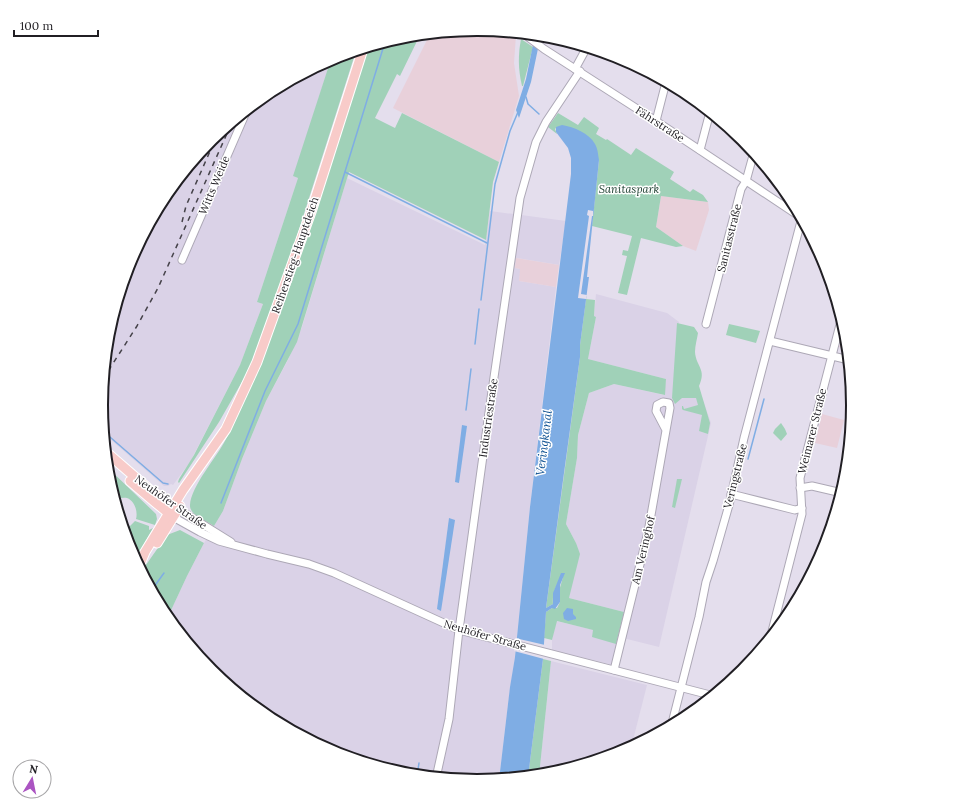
<svg xmlns="http://www.w3.org/2000/svg" width="954" height="811" viewBox="0 0 954 811" font-family="Lora,serif">
	<style>
		.built { fill: #dad2e7 }
		.education { fill: #e8d0da }
		.green { fill: #a0d1b8 }
		.water { fill: #7fade4 }
		.pier { fill: #e4deed }
		.lines { fill: none; stroke-linecap: round; stroke-linejoin: round }
		.stream { stroke: #7fade4; stroke-width: 1.5 }
		.minor-casing { stroke: #ada8b6; stroke-width: 9 }
		.major-casing { stroke: #fff; stroke-width: 11 }
		.minor { stroke: #fff; stroke-width: 7 }
		.major { stroke: #f8cbc9; stroke-width: 9 }
		.rail { stroke: #454249; stroke-width: 1.5; stroke-dasharray: 5 5; stroke-linecap: butt }
		.labels { text-anchor: middle; stroke-width: 3; stroke-linejoin: round; paint-order: stroke }
		.street-label { font-size: 11px; fill: #211f24; stroke: #fff }
		.park-label { font-size: 11px; font-style: italic; fill: #193b2c; stroke: #fff }
		.water-label { font-size: 12px; font-style: italic; fill: #0d5091; stroke: #fff }
		.rim { fill: none; stroke: #211f24; stroke-width: 2 }
	</style>
	<rect width="100%" height="100%" fill="#e4deed"/>
	<g class="built">
		<polygon points="331,59 294,176 298,178 257,302 263,304 240,365 190,462 173,485 171,484 168,486 164,486 103,433 101,405 108,332 129,261 164,196 211,139 268,92"/>
		<polygon points="347,178 485,245 490,211 566,221 559,265 517,258 515,268 521,269 519,281 556,287 530,507 515,657 508,704 499,780 477,782 403,775 333,753 268,718 211,672 167,619 187,576 204,543 223,511 242,459 266,401 288,360 302,327"/>
		<polygon points="596,294 667,313 679,322 674,398 702,397 711,423 659,647 623,638 617,666 552,650 552,640 556,621 594,630 624,612 569,598 576,543 566,524 577,458 578,435 589,393 614,384 664,395 666,379 588,359 596,317 594,316"/>
		<polygon points="551,661 647,685 631,748 621,753 550,775 539,776"/>
	</g>
	<g class="education">
		<polygon points="477,29 515,33 516,35 514,63 519,96 499,162 393,108 430,34"/>
		<polygon points="661,196 708,202 709,210 696,251 683,246 656,227"/>
		<polygon points="516,258 559,265 556,287 519,281 520,269 515,268"/>
		<polygon points="845,327 846,332 848,349 839,347"/>
		<polygon points="822,414 844,420 837,448 815,443"/>
	</g>
	<g class="green">
		<path d="M420,35l-20,41 -3,-2 -22,44 20,10 7,-15 97,49 -6,20 -7,58 -137,-68 -52,170 -31,59 -24,58 -19,52 -9,15c-7,-5 -25,-11 -24,-21 1,-19 27,-48 36,-66 5,-9 9,-18 13,-27 54,-117 89,-242 129,-365l36,-11z"/>
		<path d="M521,39l12,8 -10,39h-1c-4,-17 -4,-31 -1,-47z"/>
		<polygon points="356,51 287,267 254,357 247,373 219,422 179,483 178,482 179,479 194,455 240,365 263,304 257,302 298,178 293,176 331,59"/>
		<polygon points="558,113 578,125 584,117 599,128 596,134 606,140 607,139 631,155 636,148 674,172 670,179 690,192 693,189 703,195 708,202 661,196 656,227 683,246 676,247 641,238 627,295 618,293 627,256 622,255 623,250 628,251 632,236 592,226 599,160 557,127 555,129 557,134 548,127"/>
		<path d="M586,299l9,1 -1,16 2,1 -8,42 78,20 -1,16 -51,-11 -25,9 -11,42 -1,23 -11,66 10,19 4,11 -11,44 55,14 -8,32 -24,-7 1,-7 -36,-9 -5,19 -8,-2 2,-26 6,-4h5l3,-6 -1,-11 4,-14c-7,6 -11,17 -10,27l-7,4 34,-251v-12z"/>
		<path d="M677,323l17,4 4,6c-1,6 -3,13 -3,19 1,15 12,17 4,34l11,37 -2,11 -9,-3 3,-16 -19,-5 -1,-1v-3h1l1,3 14,-4 -2,-7h-14l-7,6 -3,-6z"/>
		<polygon points="729,324 760,331 756,343 726,335"/>
		<polygon points="781,423 785,429 787,434 781,441 773,433 775,429"/>
		<path d="M107,467l49,47 1,5 -2,6 -19,-6c2,-7 -1,-18 -9,-21 -4,-1 -9,1 -13,0l-6,-19z"/>
		<polygon points="677,479 682,479 675,508 672,507"/>
		<polygon points="135,521 149,526 149,530 153,528 135,560 129,549 122,525 130,526"/>
		<polygon points="180,530 204,543 187,576 167,619 164,614 141,572 167,535"/>
		<polygon points="543,659 551,661 539,776 528,777"/>
	</g>
	<g class="water">
		<polygon points="535,35 541,35 540,39 531,82 519,118 516,110 526,79"/>
		<path d="M562,125c12,2 27,8 33,19 3,5 3,11 4,16l-12,117h2l-9,68v12l-16,116 -18,135 7,-4v-11l8,-20h4l-5,12v17l-5,7 -3,-1 -6,4 -3,47 -15,118 -29,3 11,-93 5,-30 15,-150 41,-333v-16l-3,-10 -12,-16v-5z"/>
		<polygon points="462,425 467,426 459,483 455,482"/>
		<polygon points="449,518 455,520 441,611 437,609"/>
		<polygon points="567,608 573,609 573,614 576,617 576,619 568,621 564,619 563,613"/>
	</g>
	<g class="pier">
		<polygon points="588,210 593,211 593,216 592,216 581,294 587,295 586,299 578,298 589,216 587,215"/>
		<polygon points="515,638 545,645 544,659 514,651"/>
	</g>
	<g class="lines">
		<g class="stream">
			<polyline points="526,97 528,104 539,114"/>
			<polyline points="345,172 487,243"/>
			<polyline points="481,300 495,184 510,131 518,112"/>
			<polyline points="475,344 479,309"/>
			<polyline points="466,410 471,369"/>
			<polyline points="103,431 163,483 168,484"/>
			<polyline points="748,459 764,399"/>
			<polyline points="221,503 265,391 298,324 385,42"/>
			<polyline points="151,591 164,573"/>
			<polyline points="417,776 419,763"/>
		</g>
		<g class="minor-casing">
			<g id="minor">
				<polyline points="524,34 544,49 656,121 796,214"/>
				<polyline points="575,69 587,47"/>
				<polyline points="656,121 666,82"/>
				<polyline points="700,150 710,112"/>
				<polyline points="182,260 247,110"/>
				<polyline points="706,324 741,189 746,181 754,152"/>
				<polyline points="770,341 849,360"/>
				<polyline points="800,488 812,486 842,493"/>
				<polyline points="731,494 795,510 802,508"/>
				<polyline points="178,509 231,542"/>
				<polyline points="173,517 200,532 219,541 267,554 309,564 334,573 459,630 714,696"/>
				<polyline points="770,639 802,514 800,478 842,317"/>
				<polyline points="614,670 648,532 670,408 669,403 663,402 657,405 656,411 666,430"/>
				<polyline points="671,727 699,617 706,582 713,561 729,505 744,438 800,225"/>
				<polyline points="436,778 449,719 459,630 491,398 520,198 536,142 546,122 580,71"/>
			</g>
		</g>
		<g class="major-casing">
			<g id="major">
				<polyline points="105,451 150,490 177,508"/>
				<polyline points="130,481 156,503 172,516"/>
				<polyline points="157,543 180,506"/>
				<polyline points="140,564 145,552 183,490 226,429 257,362 311,212 363,49"/>
			</g>
		</g>
		<use href="#minor" class="minor"/>
		<use href="#major" class="major"/>
		<g class="rail">
			<polyline points="182,222 186,206 218,133"/>
			<polyline points="103,379 137,326 158,288 229,129"/>
		</g>
	</g>
	<g class="labels">
		<g class="street-label">
			<text transform="translate(660 124) rotate(33)" y="4">Fährstraße</text>
			<text transform="translate(214 185) rotate(-67)" y="4">Witts Weide</text>
			<text transform="translate(729 238) rotate(-76)" y="4">Sanitasstraße</text>
			<text transform="translate(295 255) rotate(-71)" y="4">Reiherstieg-Hauptdeich</text>
			<text transform="translate(488 418) rotate(-82)" y="4">Industriestraße</text>
			<text transform="translate(812 431) rotate(-76)" y="4">Weimarer Straße</text>
			<text transform="translate(735 476) rotate(-76)" y="4">Veringstraße</text>
			<text transform="translate(171 502) rotate(35)" y="4">Neuhöfer Straße</text>
			<text transform="translate(643 550) rotate(-77)" y="4">Am Veringhof</text>
			<text transform="translate(485 635) rotate(16)" y="4">Neuhöfer Straße</text>
		</g>
		<g class="park-label">
			<text x="629" y="193">Sanitaspark</text>
		</g>
		<g class="water-label">
			<text transform="translate(544 443) rotate(-83)" y="4">Veringkanal</text>
		</g>
	</g>
	<path d="M0 0H954V811H0ZM108 405a369 369 0 1 1 738 0a369 369 0 1 1-738 0Z" fill="#fff" fill-rule="evenodd"/>
	<path class="rim" d="M108 405a369 369 0 1 1 738 0a369 369 0 1 1-738 0Z"/>
	<g transform="translate(32 779) rotate(10)"><circle r="19" fill="#ffffff" stroke="#a6a5a7"/>
	<path d="M0-3L7 15L0 10L-7 15Z" fill="#ab54c2"/>
	<text y="-6" font-size="11" font-weight="bold" text-anchor="middle" fill="#211f24">N</text>
	</g>
	<path d="M14 30v6h84v-6" fill="none" stroke="#211f24" stroke-width="2"/>
	<text x="20" y="30" font-size="12" fill="#211f24" stroke="#ffffff" stroke-width="3" paint-order="stroke">100 m</text>
</svg>
